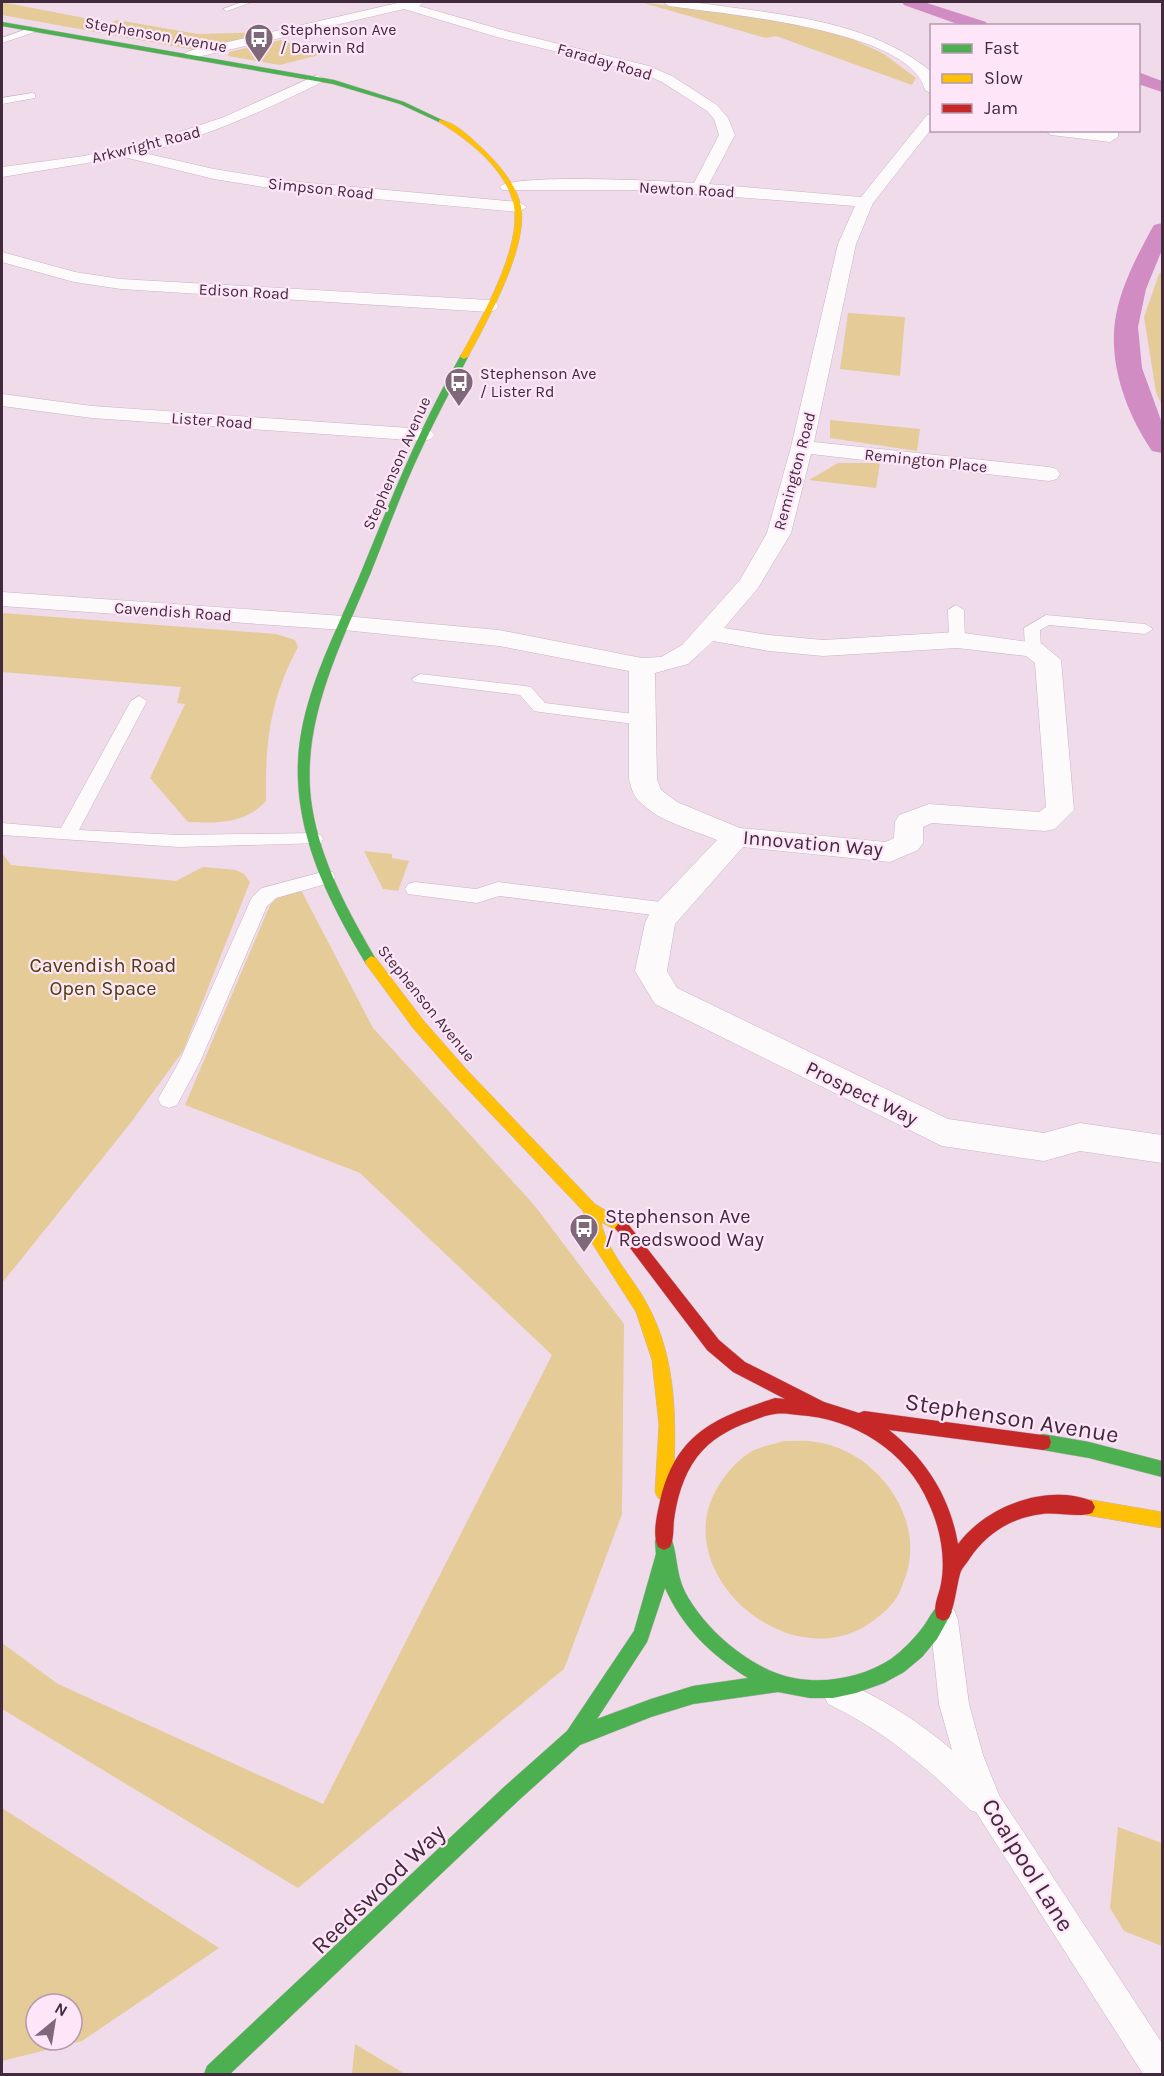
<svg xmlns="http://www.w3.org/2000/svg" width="1164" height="2076" viewBox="0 0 1164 2076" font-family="Karla,sans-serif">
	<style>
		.green { fill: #e4cb98; fill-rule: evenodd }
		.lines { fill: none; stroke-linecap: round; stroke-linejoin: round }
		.canal { fill: #d18cc4; fill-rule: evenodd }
		.lane-casing { stroke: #c7b3c3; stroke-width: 1 }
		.street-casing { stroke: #c7b3c3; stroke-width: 1 }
		.fast-casing { stroke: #c7b3c3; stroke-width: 1 }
		.slow-casing { stroke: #c7b3c3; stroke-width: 1 }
		.jam-casing { stroke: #c7b3c3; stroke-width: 1 }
		.lane { fill: #fdfafc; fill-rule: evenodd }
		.street { fill: #fdfafc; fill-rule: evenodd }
		.fast { fill: #4caf50; fill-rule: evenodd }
		.slow { fill: #ffc107; fill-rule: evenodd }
		.jam { fill: #c62828; fill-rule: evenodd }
		.labels { text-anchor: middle; stroke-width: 4.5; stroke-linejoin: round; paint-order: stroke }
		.far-poi-label { font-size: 16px; fill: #422a3d; stroke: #fee5f8; text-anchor: start }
		.far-street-label { font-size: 16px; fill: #422a3d; stroke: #fee5f8 }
		.street-label { font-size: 20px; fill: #422a3d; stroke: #fee5f8 }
		.park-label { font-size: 20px; fill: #4b3e08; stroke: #fee5f8 }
		.poi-label { font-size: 20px; fill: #422a3d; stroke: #fee5f8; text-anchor: start }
		.near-street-label { font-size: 24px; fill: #422a3d; stroke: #fee5f8 }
	</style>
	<rect width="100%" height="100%" fill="#f0dbeb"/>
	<g class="green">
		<polygon points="2,2 110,23 117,20 198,34 275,32 195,50 2,15"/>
		<polygon points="640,2 792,22 848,37 884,54 916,78 912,85 776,36 766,38"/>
		<polygon points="281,40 319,55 280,65 228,56 229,52"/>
		<polygon points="1162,272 1162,406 1156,392 1144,317 1159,274"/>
		<polygon points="848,313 905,317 900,376 840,369"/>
		<polygon points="830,420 920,429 917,451 830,438"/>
		<polygon points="838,463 880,463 876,488 809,480"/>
		<path d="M2,613l274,21 19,6 3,7c-28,52 -33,96 -32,154 -21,23 -49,22 -78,21l-38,-44 35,-74 -8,-1 4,-16 -179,-15z"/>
		<polygon points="364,851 392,854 392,858 409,861 398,891 383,889"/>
		<polygon points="2,853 11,865 176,881 203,867 236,870 244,874 250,882 183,1051 129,1125 2,1283"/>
		<polygon points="294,891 302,892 373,1028 535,1206 624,1324 622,1514 564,1669 298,1888 2,1709 2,1643 58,1684 323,1804 552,1355 360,1173 185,1105 270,905 281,894"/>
		<path d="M784,1441c11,0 22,-1 32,1 54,7 103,65 93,121 -1,8 -5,18 -8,26 -6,16 -23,29 -37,38 -83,47 -198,-59 -145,-142 9,-14 20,-27 35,-35 9,-4 21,-6 30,-9z"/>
		<path d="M2,1808l217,140 -137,93 -80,20zM36,2004h36v36h-36z"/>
		<polygon points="1118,1827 1162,1843 1162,1946 1124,1931 1110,1908"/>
		<polygon points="355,2044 405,2074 352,2074"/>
	</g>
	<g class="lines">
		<g class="canal">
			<polygon points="902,2 924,2 986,22 988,26 963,26 904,5"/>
			<polygon points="1138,72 1162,81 1162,92 1138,84"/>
			<path d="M1162,223v27l-16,39 -8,38 4,41 20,55v30l-10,-2c-28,-41 -47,-96 -34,-145 7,-27 20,-52 33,-76l3,-5z"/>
		</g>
		<g class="lane-casing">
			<g id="lane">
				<polygon points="242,2 252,2 227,11 223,9"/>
				<polygon points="32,27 36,30 35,32 2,43 2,38"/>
				<polygon points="32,93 35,94 35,98 2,104 2,98"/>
				<polygon points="956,605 964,610 965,640 957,645 949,640 948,610"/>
				<polygon points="1046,615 1145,624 1153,629 1145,634 1049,625 1040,630 1041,649 1039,652 1027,652 1025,649 1024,628"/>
				<polygon points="420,674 525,686 531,687 545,703 642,715 648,716 651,720 648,724 642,725 540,712 534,711 520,695 414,682 412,679"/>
				<polygon points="139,696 147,701 79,830 179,835 314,833 321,835 323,839 321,843 179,847 2,835 2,823 61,828 131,701"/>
				<polygon points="326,871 333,872 335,877 333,882 276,898 267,906 200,1062 177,1105 169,1108 161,1105 158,1099 179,1062 252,897 262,888"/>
				<polygon points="415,882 476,889 498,882 669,903 676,905 679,910 676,915 669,917 499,896 477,903 408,894 405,889 408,884"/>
				<path d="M944,1606l10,4 4,10 11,84 14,51 16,40 163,248v31h-19l-167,-262 -6,-2c-43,-43 -87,-80 -142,-106l-5,-10 5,-10 10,-5c42,18 79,41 114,71l-13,-46 -9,-84 4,-10z"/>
			</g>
		</g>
		<g class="street-casing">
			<g id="street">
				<path d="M402,2h22l-5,4 87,25 143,35 23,10 45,29 11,13 7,17 -26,49 152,13 66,-82 5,-1v14l-59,75 -17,41 -42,198 235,25 8,2 3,5 -3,5 -8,2 -238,-27 -20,79 -33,55 -34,40 45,7 54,5 134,-8 85,12 19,16 13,150 -19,19 -10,2 -113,-8 -9,4v16l-5,7 -28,12 -147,-15 -68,77 -8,47 10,17 271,131 96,14 36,-10 82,12v28l-82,-12 -36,10 -102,-15 -287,-142 -20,-33 10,-48 4,-8 9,-13 59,-62c-26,-11 -58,-18 -78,-39 -6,-6 -8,-14 -10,-22v-108l-130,-25 -155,-16 -342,-24v-14l342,24 155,14 143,28 19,-1 21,-12 58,-65 27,-47 24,-86 47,-203 17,-38 -213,-16h-140l-2,-3c11,-14 168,-6 194,-4l25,-48 -5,-16 -7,-8 -45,-29 -23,-10 -142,-35 -93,-28 -215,50 -7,-4 7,-4zM713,641l56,10 54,5 134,-8 69,8 9,7 11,144 -7,5 -110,-8 -30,11 -4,7 -1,16 -8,4 -146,-14 -63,-26 -16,-12 -4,-11 -2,-106 33,-9z"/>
				<path d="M663,2c24,-2 49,3 73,6 69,9 141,19 196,64v22l-7,-4c-14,-61 -203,-76 -256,-84z"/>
				<path d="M317,75l7,4 -2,3c-58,29 -115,54 -178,71l70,16 74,12 231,21 8,5 -8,5 -231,-21 -74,-12 -90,-22 -122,20v-10l82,-11 75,-17 65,-22z"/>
				<polygon points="1044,130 1118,130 1118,137 1110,142 1051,135"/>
				<polygon points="2,252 75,272 121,279 489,300 496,302 498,306 496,310 489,312 121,289 74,282 2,262"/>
				<polygon points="2,394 92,406 424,429 431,431 435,435 431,439 424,441 92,418 2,406"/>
			</g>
		</g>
		<g class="fast-casing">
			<g id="fast">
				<polygon points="2,22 334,80 404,102 444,121 439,122 400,104 333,84 2,26"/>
				<path d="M461,355l7,2c-16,31 -33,62 -47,93 -19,40 -34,82 -50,122 -31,75 -72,152 -59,235 9,56 37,106 65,154l-6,5 -5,-2c-34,-57 -66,-118 -68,-186 -3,-73 37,-142 64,-208 30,-73 59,-146 99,-215z"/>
				<polygon points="1043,1434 1089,1442 1162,1461 1162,1477 1089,1458 1043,1450 1037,1448 1035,1442 1037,1436"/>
				<path d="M664,1532l6,3c8,18 5,37 15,57 18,34 55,67 91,81 36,14 83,7 115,-14 12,-9 23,-20 32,-32 7,-9 10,-20 20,-24l6,3 3,6 -15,27 -15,18 -18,15 -20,11 -28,10 -23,5h-23l-32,-6 -85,12 -42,13 -71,28 -62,56 -288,273h-26l3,-8 297,-279 63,-56 67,-100 22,-77 -1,-13 3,-6zM665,1588c18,40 46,67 83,90l-55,8 -42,13 -54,20 50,-77z"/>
			</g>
		</g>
		<g class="slow-casing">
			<g id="slow">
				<path d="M439,120c15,0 34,20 45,30 15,15 33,35 37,57 7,41 -34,114 -53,150l-4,2 -4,-2c20,-36 62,-109 54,-151 -7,-36 -45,-66 -75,-84z"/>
				<path d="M371,956l5,2 47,62 43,49 129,135 33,20 3,4 -3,4 -5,2 -22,-12c7,31 30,53 45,80 33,59 30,125 27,190l-3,6 -6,2 -6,-2 -3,-6 4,-67 -7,-65 -16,-48 -44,-69 -9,-32 -127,-134 -43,-49 -47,-64 -1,-3z"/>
				<polygon points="1086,1499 1162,1512 1162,1528 1086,1515 1080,1513 1077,1507 1080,1501"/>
			</g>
		</g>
		<g class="jam-casing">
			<path id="jam" d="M623,1222l5,2 91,116 26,22 79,40 35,11 5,-2 185,25 2,6 -2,6 -6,2 -154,-20c37,29 61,67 69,114 28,-38 89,-61 134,-43l3,6 -3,6c-12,5 -35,-1 -50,1 -31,4 -55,19 -72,44 -3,5 -9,11 -10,16 -4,15 -5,30 -11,44l-6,3 -6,-3c-5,-11 2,-23 4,-34 5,-27 -1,-56 -12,-80 -22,-53 -76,-86 -131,-89 -8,-1 -16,-2 -23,-1 -9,1 -18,5 -26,8 -20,7 -39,18 -52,35 -14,19 -20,41 -23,63 -1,10 0,19 -4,27l-6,3 -6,-3c-6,-13 -1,-32 2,-46 16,-68 54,-83 115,-103l10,1 -52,-27 -26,-22 -89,-118 -3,-4 3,-4z"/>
		</g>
		<use href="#lane" class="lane"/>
		<use href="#street" class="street"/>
		<use href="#fast" class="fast"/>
		<use href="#slow" class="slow"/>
		<use href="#jam" class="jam"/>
	</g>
	<defs>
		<g id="bus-pin" transform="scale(1.5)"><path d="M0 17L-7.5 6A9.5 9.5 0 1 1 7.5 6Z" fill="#7f687a" stroke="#fee5f8"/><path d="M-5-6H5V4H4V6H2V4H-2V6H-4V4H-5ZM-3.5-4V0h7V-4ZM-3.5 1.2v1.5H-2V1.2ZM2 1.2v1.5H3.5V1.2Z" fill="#fff"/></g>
	</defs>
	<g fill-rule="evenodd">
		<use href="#bus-pin" x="259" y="38"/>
		<use href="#bus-pin" x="459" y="382"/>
		<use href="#bus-pin" x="584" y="1228"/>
	</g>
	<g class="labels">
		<g class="far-poi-label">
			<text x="280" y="35">Stephenson Ave<tspan x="280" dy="18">/ Darwin Rd</tspan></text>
			<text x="480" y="379">Stephenson Ave<tspan x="480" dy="18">/ Lister Rd</tspan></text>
		</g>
		<g class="far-street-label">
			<text transform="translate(156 34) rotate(10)" y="6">Stephenson Avenue</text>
			<text transform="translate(605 61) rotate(16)" y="6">Faraday Road</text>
			<text transform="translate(146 144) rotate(-14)" y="6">Arkwright Road</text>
			<text transform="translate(321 188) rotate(6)" y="6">Simpson Road</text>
			<text transform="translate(687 189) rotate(3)" y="6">Newton Road</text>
			<text transform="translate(244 291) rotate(3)" y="6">Edison Road</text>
			<text transform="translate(212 420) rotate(4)" y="6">Lister Road</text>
			<text transform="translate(926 460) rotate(6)" y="6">Remington Place</text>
			<text transform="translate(396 463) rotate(-66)" y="6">Stephenson Avenue</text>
			<text transform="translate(794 471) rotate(-75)" y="6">Remington Road</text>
			<text transform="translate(173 611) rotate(4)" y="6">Cavendish Road</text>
			<text transform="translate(427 1003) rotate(51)" y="6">Stephenson Avenue</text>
		</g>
		<g class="street-label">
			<text transform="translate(813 843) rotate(5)" y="7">Innovation Way</text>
			<text transform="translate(862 1093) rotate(26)" y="7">Prospect Way</text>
		</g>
		<g class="park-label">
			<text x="103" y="972">Cavendish Road<tspan x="103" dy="23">Open Space</tspan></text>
		</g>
		<g class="poi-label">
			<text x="605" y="1223">Stephenson Ave<tspan x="605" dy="23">/ Reedswood Way</tspan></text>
		</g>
		<g class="near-street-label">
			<text transform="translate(1012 1418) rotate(9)" y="8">Stephenson Avenue</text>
			<text transform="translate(1028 1865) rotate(58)" y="8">Coalpool Lane</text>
			<text transform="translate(378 1889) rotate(-44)" y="8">Reedswood Way</text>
		</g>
	</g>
	<rect width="1164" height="2076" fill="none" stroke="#422a3d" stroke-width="6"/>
	<rect x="930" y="24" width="210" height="108" fill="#fee5f8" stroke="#b39aad" stroke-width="1.5"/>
	<rect x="942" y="44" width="30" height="9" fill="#4caf50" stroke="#b39aad" stroke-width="1.5"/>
	<text x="984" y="54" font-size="18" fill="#422a3d">Fast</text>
	<rect x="942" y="74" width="30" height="9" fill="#ffc107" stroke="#b39aad" stroke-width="1.5"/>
	<text x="984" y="84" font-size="18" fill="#422a3d">Slow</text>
	<rect x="942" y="104" width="30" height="9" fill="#c62828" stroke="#b39aad" stroke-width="1.5"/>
	<text x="984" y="114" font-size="18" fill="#422a3d">Jam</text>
	<g transform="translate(54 2022) rotate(30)"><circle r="28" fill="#fee5f8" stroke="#b39aad" stroke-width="1.5"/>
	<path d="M0-4.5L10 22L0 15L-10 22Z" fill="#7f687a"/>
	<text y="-9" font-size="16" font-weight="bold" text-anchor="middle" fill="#422a3d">N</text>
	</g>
</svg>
